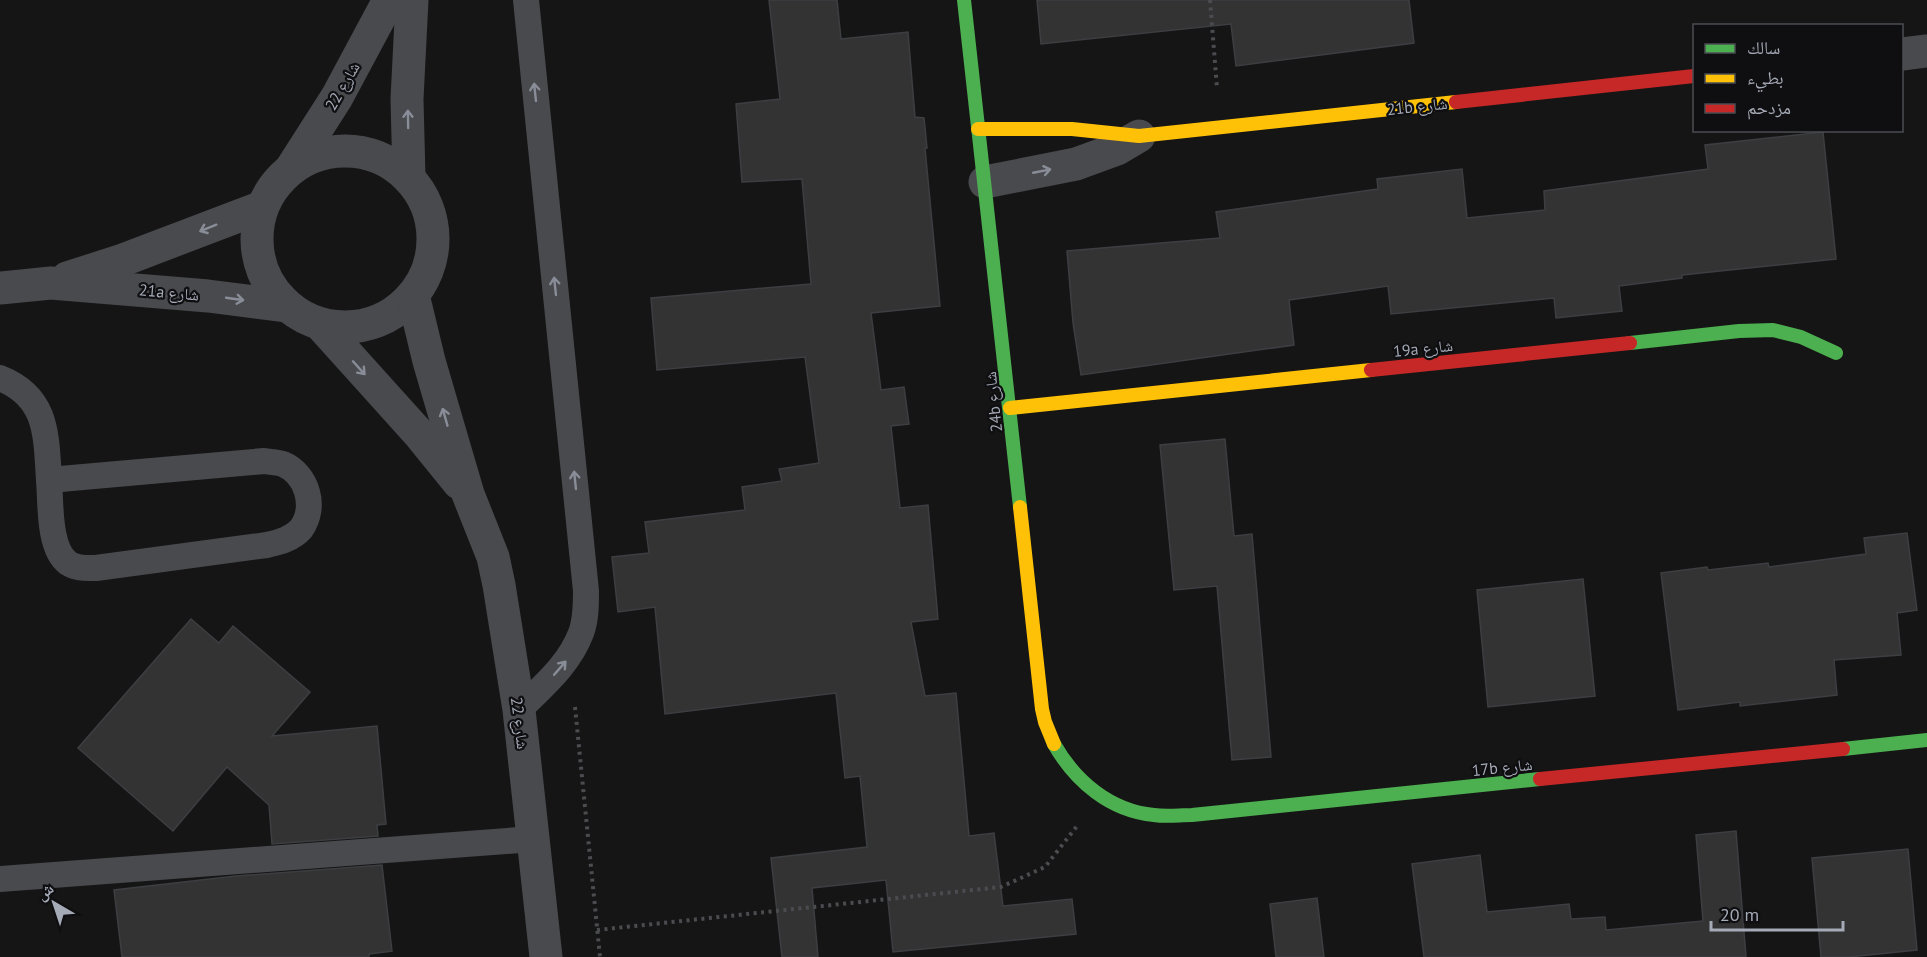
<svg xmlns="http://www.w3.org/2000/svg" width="1927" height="957" viewBox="0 0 1927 957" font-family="'PT Sans','Noto Naskh Arabic',sans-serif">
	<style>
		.building { fill: #333334; stroke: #3d3e41; stroke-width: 1.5 }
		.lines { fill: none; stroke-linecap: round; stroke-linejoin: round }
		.path { stroke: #4b4c50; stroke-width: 4; stroke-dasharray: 3 4.5; stroke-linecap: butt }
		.lane { stroke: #494a4e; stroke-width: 26 }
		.street { stroke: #494a4e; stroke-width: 33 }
		.fast { stroke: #4caf50; stroke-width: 14 }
		.slow { stroke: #ffc107; stroke-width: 14 }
		.jam { stroke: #c62828; stroke-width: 14 }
		.oneway { stroke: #898d98 }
		.labels { text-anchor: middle; stroke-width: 4.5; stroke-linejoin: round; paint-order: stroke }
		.street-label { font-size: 16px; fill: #a5aab7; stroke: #0f0f11 }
	</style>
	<rect width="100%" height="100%" fill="#151515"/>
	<g class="building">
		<polygon points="769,0 837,0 841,39 908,32 915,117 924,118 927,148 925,148 940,306 871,313 881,390 904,387 909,424 891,426 900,508 928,505 938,619 911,622 925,696 956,693 969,836 994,833 1003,906 1072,899 1076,934 893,952 886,880 812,888 818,957 782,957 771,858 867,847 860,776 845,778 836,693 665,714 655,607 618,612 612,557 649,553 645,522 745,510 742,487 782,481 779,469 819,463 805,357 657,370 651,298 811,284 802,179 742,182 736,104 780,99"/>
		<polygon points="1037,0 1409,0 1414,43 1236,66 1231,24 1041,44"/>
		<polygon points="1823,132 1836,259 1682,275 1682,278 1619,286 1622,311 1556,318 1554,298 1391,314 1388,286 1289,300 1294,345 1081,375 1073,323 1067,251 1220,238 1216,212 1378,189 1377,179 1462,169 1467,218 1545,210 1544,191 1708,169 1705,145"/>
		<polygon points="1225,439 1234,536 1252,534 1271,757 1232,760 1217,586 1174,590 1160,445"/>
		<polygon points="1907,533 1917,610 1897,613 1901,655 1834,660 1837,695 1740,706 1740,702 1678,710 1661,573 1707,567 1708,570 1768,563 1769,567 1866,554 1864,538"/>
		<polygon points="1583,579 1595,696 1488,707 1477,590"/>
		<polygon points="191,619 219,643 233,626 310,692 272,736 377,726 386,824 377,825 378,836 272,844 269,805 227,767 173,831 78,748"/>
		<polygon points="1736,831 1746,957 1424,957 1412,864 1480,855 1487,912 1569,904 1571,919 1605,917 1606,930 1703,921 1696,835"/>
		<polygon points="1908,849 1917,950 1849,957 1821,957 1812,858"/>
		<polygon points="382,865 392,951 369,954 369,957 122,957 114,890 236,876"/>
		<polygon points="1317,898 1324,957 1276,957 1270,904"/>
	</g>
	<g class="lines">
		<g class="path">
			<polyline points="1210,0 1217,88"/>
			<polyline points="575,707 600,957"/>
			<polyline points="597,930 1001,887 1045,867 1077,826"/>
		</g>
		<g class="lane">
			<path d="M0,378c48,19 46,57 49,102"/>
			<path d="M264,461c5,1 13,1 19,3 24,10 34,43 18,65 -9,10 -22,13 -34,16l-171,23c-10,0 -19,1 -28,-5 -20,-15 -17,-61 -19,-83z"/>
			<path d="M519,710c23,-23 50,-45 62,-77 5,-13 5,-28 5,-42l-60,-591"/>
			<polyline points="0,879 533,839"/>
		</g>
		<g class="street">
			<polyline points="1902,54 1927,51"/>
			<circle cx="345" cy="239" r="88"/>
			<polyline points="291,169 337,97 389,0"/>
			<polyline points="409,178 407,99 412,0"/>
			<polyline points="985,182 1076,164 1117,149 1139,136"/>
			<polyline points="67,278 123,260 262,207"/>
			<polyline points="0,288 51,283 208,296 286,306"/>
			<polyline points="413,295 429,361 448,426 468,494 493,557 499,585 519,710 546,957"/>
			<polyline points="320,324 420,435 459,483"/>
		</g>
		<g class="fast">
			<polyline points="964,0 1020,507"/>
			<polyline points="1630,343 1739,331 1773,330 1801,337 1836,353"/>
			<path d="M1054,744c21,37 56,67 100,71 13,2 25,0 38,0l348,-36"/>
			<polyline points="1843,749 1927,740"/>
		</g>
		<g class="slow">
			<polyline points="978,129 1072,129 1139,136 1456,102"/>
			<polyline points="1010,408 1371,370"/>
			<polyline points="1020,507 1042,709 1045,722 1054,744"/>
		</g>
		<g class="jam">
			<polyline points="1456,102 1694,76"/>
			<polyline points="1371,370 1630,343"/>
			<polyline points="1540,779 1843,749"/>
		</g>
	</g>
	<defs><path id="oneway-shaft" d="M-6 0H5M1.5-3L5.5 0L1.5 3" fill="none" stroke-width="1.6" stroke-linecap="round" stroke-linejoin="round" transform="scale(1.5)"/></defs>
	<g class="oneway">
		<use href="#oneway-shaft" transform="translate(535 92) rotate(-96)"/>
		<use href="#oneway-shaft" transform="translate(408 119) rotate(-91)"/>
		<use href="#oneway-shaft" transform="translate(1042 171) rotate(-11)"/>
		<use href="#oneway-shaft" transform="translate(208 228) rotate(158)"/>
		<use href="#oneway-shaft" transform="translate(555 286) rotate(-96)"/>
		<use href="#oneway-shaft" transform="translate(235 299) rotate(8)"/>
		<use href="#oneway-shaft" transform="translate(359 368) rotate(48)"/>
		<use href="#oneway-shaft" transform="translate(445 417) rotate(-106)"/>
		<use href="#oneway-shaft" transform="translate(575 480) rotate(-96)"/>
		<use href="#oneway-shaft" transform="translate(560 668) rotate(-49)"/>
	</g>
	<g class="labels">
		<g class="street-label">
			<text transform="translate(342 86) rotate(-60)" y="6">شارع 22</text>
			<text transform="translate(1417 106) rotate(-6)" y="6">21b شارع</text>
			<text transform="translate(169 292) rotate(5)" y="6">21a شارع</text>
			<text transform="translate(1423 348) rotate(-6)" y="6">19a شارع</text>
			<text transform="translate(993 402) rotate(-96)" y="6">24b شارع</text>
			<text transform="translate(520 723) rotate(83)" y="6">شارع 22</text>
			<text transform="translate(1502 767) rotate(-6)" y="6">17b شارع</text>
		</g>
	</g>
	<rect x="1693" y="24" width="210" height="108" fill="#0f0f11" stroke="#4b4d53" stroke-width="1.5"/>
	<rect x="1705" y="44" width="30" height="9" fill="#4caf50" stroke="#4b4d53" stroke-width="1.5"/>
	<text x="1747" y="54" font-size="18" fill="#a5aab7">سالك</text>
	<rect x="1705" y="74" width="30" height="9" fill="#ffc107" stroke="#4b4d53" stroke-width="1.5"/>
	<text x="1747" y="84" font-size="18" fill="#a5aab7">بطيء</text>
	<rect x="1705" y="104" width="30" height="9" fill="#c62828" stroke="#4b4d53" stroke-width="1.5"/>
	<text x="1747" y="114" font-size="18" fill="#a5aab7">مزدحم</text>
	<g transform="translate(54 903) rotate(321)" stroke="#0f0f11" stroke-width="4.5" paint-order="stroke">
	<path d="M0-4.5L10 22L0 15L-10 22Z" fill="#a5aab7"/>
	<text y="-9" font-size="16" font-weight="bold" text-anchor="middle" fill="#a5aab7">ش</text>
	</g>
	<path d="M1711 921v9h132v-9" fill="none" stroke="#a5aab7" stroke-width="3"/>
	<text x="1720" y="921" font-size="18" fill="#a5aab7" stroke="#0f0f11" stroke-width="4.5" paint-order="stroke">20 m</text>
</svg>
